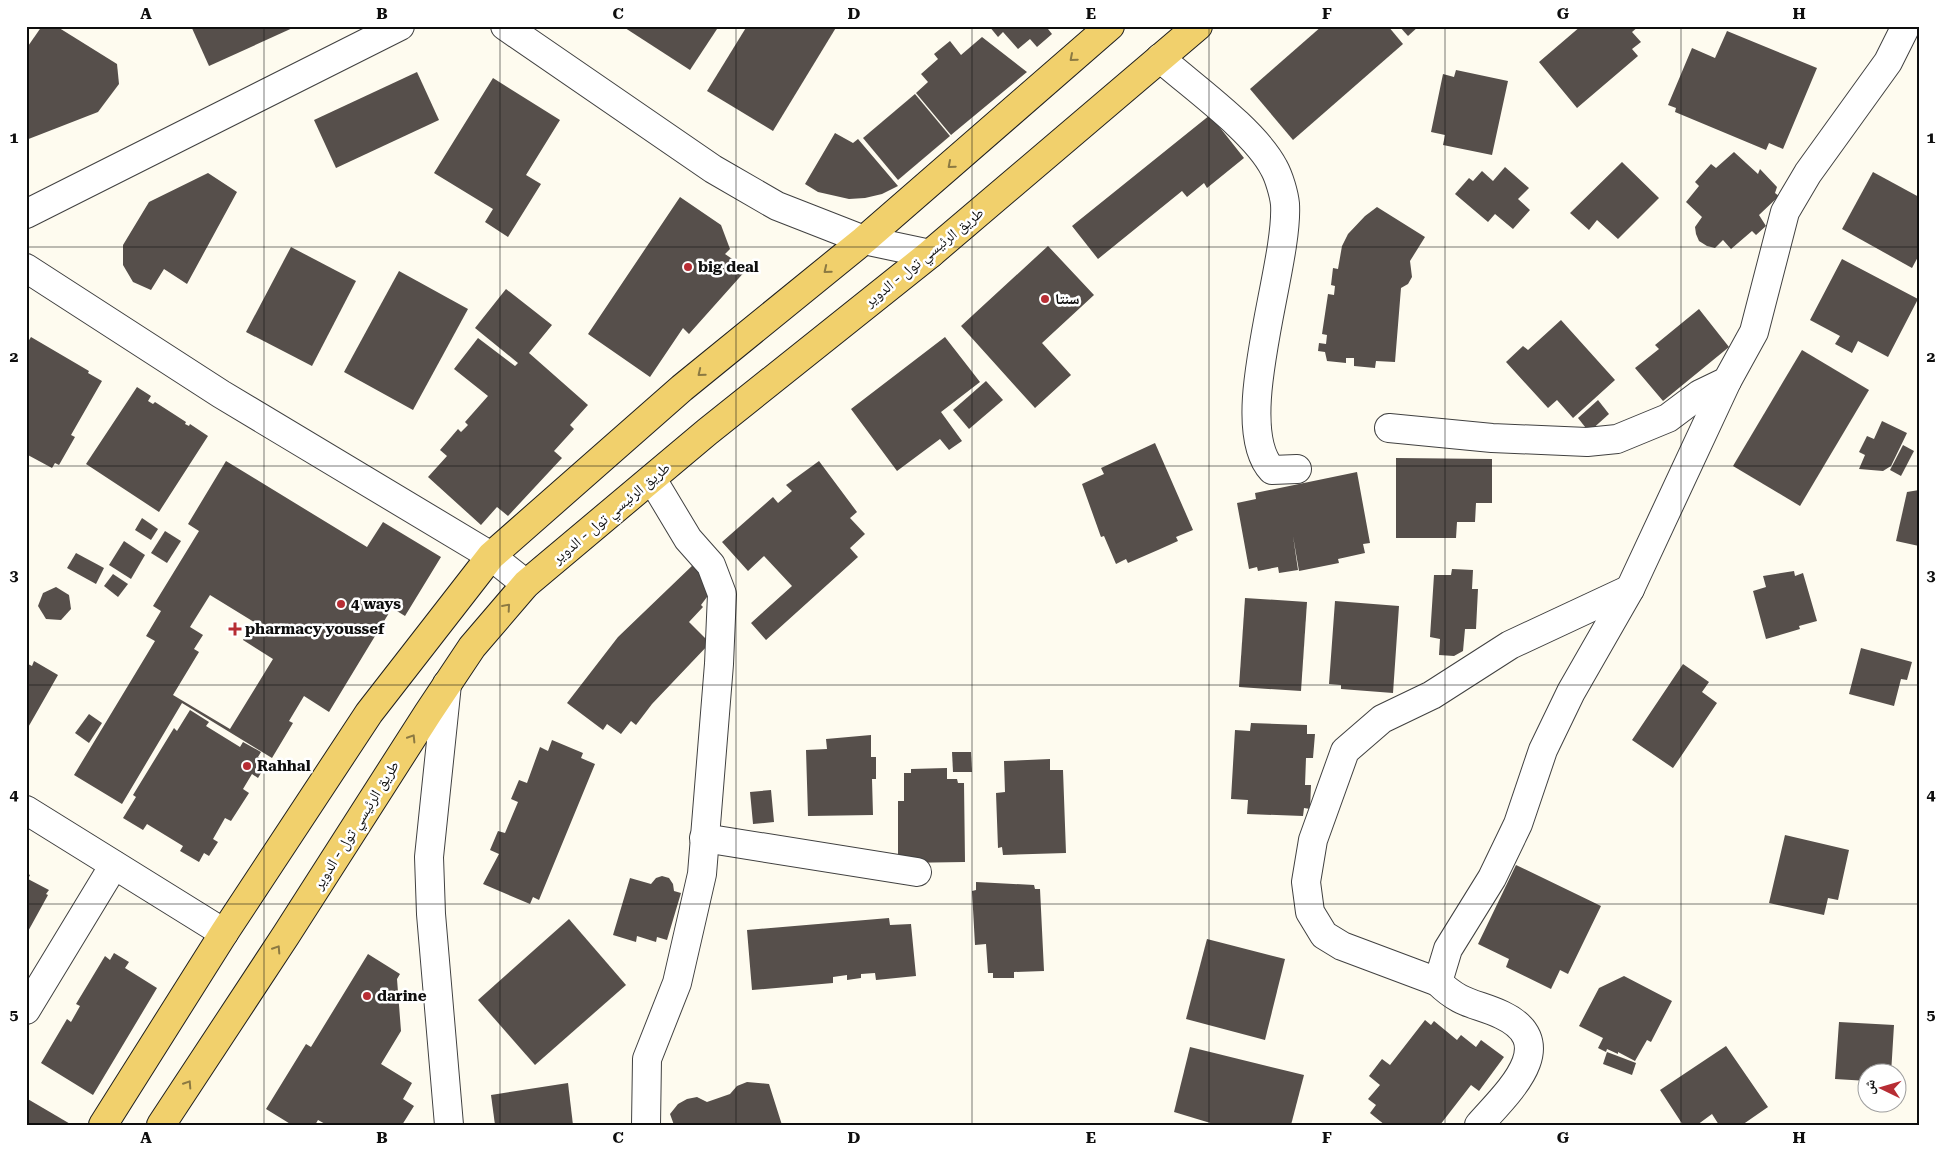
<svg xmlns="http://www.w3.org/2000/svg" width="1945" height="1151" viewBox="0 0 1945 1151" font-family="'Roboto Serif','Noto Naskh Arabic',serif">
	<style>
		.building { fill: #564f4b; fill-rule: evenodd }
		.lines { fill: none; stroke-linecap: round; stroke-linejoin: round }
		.minor-casing { stroke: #414141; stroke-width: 30 }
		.major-casing { stroke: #1f1f1f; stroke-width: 30 }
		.minor { stroke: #fff; stroke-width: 28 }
		.major { stroke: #f1d06c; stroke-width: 28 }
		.oneway { stroke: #8b7942 }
		.grid { fill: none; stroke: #0e0e0e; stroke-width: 1; stroke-opacity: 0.55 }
		.poi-dot { fill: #b72d34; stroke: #fff; stroke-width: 2 }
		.labels { text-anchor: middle; stroke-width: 5; stroke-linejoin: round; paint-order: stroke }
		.street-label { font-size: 15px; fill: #0e0e0e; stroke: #fff }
		.poi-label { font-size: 15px; font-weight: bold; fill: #0e0e0e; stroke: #fff; text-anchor: start }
		.neatline { fill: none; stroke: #0e0e0e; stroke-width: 2 }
		.grid-label { font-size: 16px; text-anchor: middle; font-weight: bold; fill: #0e0e0e }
	</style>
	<rect width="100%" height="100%" fill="#fefbef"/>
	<g class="building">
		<polygon points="42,26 56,26 117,64 119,84 98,112 26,140 26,49"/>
		<polygon points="191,26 297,26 209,66"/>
		<polygon points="622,26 719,26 690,70"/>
		<polygon points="747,26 837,26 773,131 707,91"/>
		<polygon points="989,26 1051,26 1048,29 1052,34 1037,47 1030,39 1018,49 1003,32 998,37"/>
		<polygon points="1322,26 1388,26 1403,44 1293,140 1250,89"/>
		<polygon points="1399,26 1419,26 1408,36"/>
		<polygon points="1581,26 1639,26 1632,32 1641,42 1632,49 1638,56 1577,108 1539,62"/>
		<polygon points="1727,31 1817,68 1783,149 1769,143 1766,150 1675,112 1676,108 1668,105 1692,48 1715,58"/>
		<polygon points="982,37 1027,72 951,135 916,93 928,82 921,74 938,59 934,54 950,41 961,55"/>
		<polygon points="1456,70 1508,81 1492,155 1443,145 1445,135 1431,132 1443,74 1454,77"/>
		<polygon points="417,72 439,120 336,168 314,120"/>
		<polygon points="493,78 560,120 526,175 541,184 508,237 485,222 493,209 434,173"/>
		<polygon points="915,94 950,136 898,180 863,138"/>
		<polygon points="1210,115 1244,158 1207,188 1204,183 1187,197 1182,191 1098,259 1072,226"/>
		<polygon points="835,133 853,143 858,139 898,186 882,194 865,198 849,199 818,192 805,184"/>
		<polygon points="1734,152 1758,174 1760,169 1777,187 1775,193 1779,196 1759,215 1766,226 1756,235 1752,231 1731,249 1723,240 1715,248 1707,246 1699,241 1696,234 1695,227 1702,217 1686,202 1699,186 1695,182 1711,164 1716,168"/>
		<polygon points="1622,162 1659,198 1618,239 1597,220 1589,230 1570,213"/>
		<polygon points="1505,167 1529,188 1518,199 1530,210 1513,229 1495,214 1488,222 1455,194 1469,178 1473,181 1482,171 1493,181"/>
		<polygon points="1873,172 1919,197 1919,255 1912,268 1842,229"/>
		<polygon points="208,173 237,192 187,284 164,269 151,290 133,282 123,265 123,245 149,202"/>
		<polygon points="680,197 721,225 730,249 725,254 747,269 689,334 683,328 650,377 588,334"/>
		<polygon points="1377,207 1425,237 1410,261 1412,277 1408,284 1401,288 1395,362 1376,361 1375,368 1354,366 1354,358 1346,358 1346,363 1327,361 1325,352 1318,351 1319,343 1326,344 1327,335 1322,334 1328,294 1334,295 1335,286 1331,285 1333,268 1338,269 1342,246 1348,234 1365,216"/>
		<polygon points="1048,246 1094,295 1042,343 1071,375 1035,408 961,326"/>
		<polygon points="291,247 356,281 312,366 246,332"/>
		<polygon points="1842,259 1918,299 1888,357 1858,341 1852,353 1835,344 1840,336 1810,320"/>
		<polygon points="399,271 468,309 413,410 344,372"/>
		<polygon points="506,289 552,325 529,353 588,405 570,425 574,429 554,451 562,458 508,516 497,507 481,525 428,477 447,456 440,450 458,429 461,432 468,425 465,422 488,396 454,369 478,338 515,366 518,363 475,328"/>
		<polygon points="1699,309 1729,347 1663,401 1635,368 1659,349 1655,345"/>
		<polygon points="1561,320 1615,380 1573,418 1557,400 1548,408 1506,362 1523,346 1528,350"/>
		<polygon points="31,337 89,371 88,373 102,381 71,435 75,437 59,465 55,463 52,468 26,454 26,345"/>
		<polygon points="945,337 980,382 941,412 962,441 949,450 940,439 897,471 851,409"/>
		<polygon points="1802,350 1869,390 1800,506 1733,466"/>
		<polygon points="986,381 1003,400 969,429 953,410"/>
		<polygon points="137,387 151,396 148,401 153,404 155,402 186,422 185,424 189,426 190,424 208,436 159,512 86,464"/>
		<polygon points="1598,400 1609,414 1589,432 1578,418"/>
		<polygon points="1882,421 1907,433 1891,466 1883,471 1859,469 1865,455 1859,452 1867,436 1874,439"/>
		<polygon points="1155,443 1193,530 1176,537 1178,541 1158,550 1128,563 1126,559 1116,564 1104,536 1101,537 1082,484 1104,474 1101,468"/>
		<polygon points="1903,445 1914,451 1901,476 1890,470"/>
		<polygon points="1396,458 1492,459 1492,503 1476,503 1475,522 1457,522 1456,538 1396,538"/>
		<path d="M226,461l141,86 16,-25 58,35 -36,59 -13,-8 -63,104 -25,-16 -15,25 4,2 -21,35 -90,-55 -60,101 -48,-29 81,-134 -9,-5 15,-25 -8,-5 46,-75 -11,-7zM210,595l44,27 -11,18 30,19 -43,70 -57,-34 26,-43 -5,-3 9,-14 -13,-8z"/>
		<polygon points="819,461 857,512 850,518 865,534 850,548 858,557 766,640 751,623 792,586 764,556 748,571 722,542 773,497 778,503 792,491 786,485"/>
		<polygon points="1357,472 1370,543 1363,544 1365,553 1338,559 1339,563 1299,571 1293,536 1298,570 1279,573 1278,567 1258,571 1257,567 1249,569 1237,503 1256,499 1255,493"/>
		<polygon points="1919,490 1919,546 1896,541 1907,492"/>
		<polygon points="142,518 158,529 151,540 135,530"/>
		<polygon points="165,531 181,541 167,563 151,553"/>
		<polygon points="124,541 145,555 131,579 109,565"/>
		<polygon points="76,553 104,568 96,584 67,568"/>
		<polygon points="694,564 716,585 701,605 703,607 689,622 710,643 652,704 636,725 631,721 621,734 607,724 603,730 567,703 618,637"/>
		<polygon points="1452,569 1473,570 1472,589 1478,589 1476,629 1465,629 1463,651 1454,656 1439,655 1440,639 1430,637 1434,575 1451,575"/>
		<polygon points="1794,571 1795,576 1803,573 1817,621 1799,626 1800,629 1766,639 1753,591 1766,587 1763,576"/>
		<polygon points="113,574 128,584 118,597 104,586"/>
		<polygon points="56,587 69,595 71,609 61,620 46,619 38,606 43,593"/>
		<polygon points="1245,598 1307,602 1301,691 1239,687"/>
		<polygon points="1335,601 1399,606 1393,693 1341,689 1341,685 1329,684"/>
		<polygon points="1861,648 1912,662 1907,680 1901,679 1894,706 1849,694"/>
		<polygon points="34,661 58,675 26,731 26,663 32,666"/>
		<polygon points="1683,664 1709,682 1702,692 1717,703 1673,768 1632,740"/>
		<polygon points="190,710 209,722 206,726 240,747 243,742 261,752 258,757 267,763 258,778 252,774 243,789 249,793 231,821 225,818 213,839 218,842 209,856 204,853 199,862 180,851 183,846 147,824 143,830 123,818 136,797 133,795 174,728 177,731"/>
		<polygon points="89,714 102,723 89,743 75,733"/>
		<polygon points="1251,723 1307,725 1307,734 1315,734 1313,758 1306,758 1305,785 1311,785 1310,809 1304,808 1303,816 1247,814 1248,800 1231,799 1235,730 1250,731"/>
		<polygon points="871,735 871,757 876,757 876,779 872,779 873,815 808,816 806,750 827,749 826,739"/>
		<polygon points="552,740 583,753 581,758 595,764 539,900 533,897 530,904 483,884 499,854 490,850 498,831 505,833 518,802 511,799 519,780 527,783 540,747 548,751"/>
		<polygon points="952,752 971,752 972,772 953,772"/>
		<polygon points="1050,759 1050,770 1063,770 1066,853 1003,855 1002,847 998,848 996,793 1005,792 1004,761"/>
		<polygon points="947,768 947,779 957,779 958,783 964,783 965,862 901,863 898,856 898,801 904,801 904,773 911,773 911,769"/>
		<polygon points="771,790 774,822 753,824 750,792"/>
		<polygon points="1785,835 1849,850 1838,900 1828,898 1824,915 1769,903"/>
		<polygon points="1516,865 1601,906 1568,974 1560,970 1551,989 1506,967 1509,959 1478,944"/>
		<polygon points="26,873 30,875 28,879 49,890 46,894 48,895 26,935"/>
		<polygon points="662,876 669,878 673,884 674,891 681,893 667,940 657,937 656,942 637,936 636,942 613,935 630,878 651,884 656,878"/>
		<polygon points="976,882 1034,885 1035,889 1040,889 1044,971 1014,972 1014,978 993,978 993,973 988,973 986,944 975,945 972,891 976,890"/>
		<polygon points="889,918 890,925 911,924 916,976 876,980 875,973 861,974 861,978 847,980 847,975 833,977 833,983 752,990 747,930"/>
		<polygon points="569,919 626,985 535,1065 478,1000"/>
		<polygon points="1207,939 1285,959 1265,1040 1186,1019"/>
		<polygon points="114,953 129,962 125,968 157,988 93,1095 41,1063 67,1019 71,1022 80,1006 76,1004 105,956 110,960"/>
		<polygon points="368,954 400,974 397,979 401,1031 381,1064 412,1083 403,1099 414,1106 402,1125 327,1125 318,1120 315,1125 292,1125 266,1109 306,1044 311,1047"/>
		<polygon points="1624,976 1672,1001 1651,1042 1647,1040 1635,1061 1618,1052 1618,1054 1607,1049 1606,1052 1598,1048 1603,1038 1579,1026 1599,988"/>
		<polygon points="1425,1020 1431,1025 1434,1021 1457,1040 1461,1035 1476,1047 1481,1040 1504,1057 1479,1091 1471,1085 1440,1125 1385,1125 1370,1113 1376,1105 1368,1099 1380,1085 1369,1076 1382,1059 1390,1065"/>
		<polygon points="1839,1022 1894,1025 1891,1074 1868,1074 1868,1081 1835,1079"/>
		<polygon points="1726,1046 1768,1107 1742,1125 1719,1125 1712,1114 1697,1125 1683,1125 1660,1090"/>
		<polygon points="1190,1047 1304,1075 1291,1125 1217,1125 1174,1112"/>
		<polygon points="1607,1052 1636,1063 1632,1075 1603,1064"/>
		<polygon points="747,1082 769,1084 782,1125 674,1125 670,1114 678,1104 687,1099 697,1097 707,1102 730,1094 737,1086"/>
		<polygon points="568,1083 573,1125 495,1125 491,1095"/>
		<polygon points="26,1098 72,1125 26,1125"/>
	</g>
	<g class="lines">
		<g class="minor-casing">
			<g id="minor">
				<polyline points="505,26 713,169 777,206 864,240 930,254"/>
				<path d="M1160,58c33,29 95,73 114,110 5,9 10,26 11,36 4,63 -56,220 -13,266l25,-1"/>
				<polyline points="26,214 400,26"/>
				<polyline points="26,268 221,394 491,556 526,584"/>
				<polyline points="1389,428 1492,438 1587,442 1617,439 1668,418 1700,394 1727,381 1754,332 1785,212 1808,173 1888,62 1906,26"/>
				<polyline points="447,684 429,857 431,914 449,1125"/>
				<polyline points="26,810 224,933"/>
				<polyline points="704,838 917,872"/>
				<polyline points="1438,982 1342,946 1324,935 1310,912 1306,882 1313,840 1345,751 1382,719 1432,695 1510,645 1630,589"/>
				<polyline points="26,1010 114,865"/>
				<polyline points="646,1125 647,1059 677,983 702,874 719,664 722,594 711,565 688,539 652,479"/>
				<path d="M1479,1125c26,-30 84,-81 23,-110 -26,-12 -41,-10 -64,-33l10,-33 44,-71 26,-54 25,-74 28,-58 59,-103 97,-208"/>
			</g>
		</g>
		<g class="major-casing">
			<g id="major">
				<polyline points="103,1125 224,933 369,713 491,556 682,388 864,240 1110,26"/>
				<polyline points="161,1125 286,935 428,713 472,647 526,584 707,432 930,254 1198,26"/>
			</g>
		</g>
		<use href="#minor" class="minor"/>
		<use href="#major" class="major"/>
	</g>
	<defs><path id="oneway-chevron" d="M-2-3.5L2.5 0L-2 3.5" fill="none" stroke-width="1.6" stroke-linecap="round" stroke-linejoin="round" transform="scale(1.25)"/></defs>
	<g class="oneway">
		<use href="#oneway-chevron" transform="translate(1073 58) rotate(139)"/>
		<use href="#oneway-chevron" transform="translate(951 165) rotate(139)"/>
		<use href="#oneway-chevron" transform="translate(827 270) rotate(141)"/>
		<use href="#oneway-chevron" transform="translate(701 373) rotate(141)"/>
		<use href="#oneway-chevron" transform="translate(507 607) rotate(-49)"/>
		<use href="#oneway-chevron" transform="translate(412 738) rotate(-58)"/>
		<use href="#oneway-chevron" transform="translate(277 949) rotate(-57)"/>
		<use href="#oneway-chevron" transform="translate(188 1084) rotate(-57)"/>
	</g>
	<path class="grid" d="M264,26v1099M500,26v1099M736,26v1099M972,26v1099M1209,26v1099M1445,26v1099M1681,26v1099M26,247h1893M26,466h1893M26,685h1893M26,904h1893"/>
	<g class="poi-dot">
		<circle cx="688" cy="267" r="5"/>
		<circle cx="1045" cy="299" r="5"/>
		<circle cx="341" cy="604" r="5"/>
		<path d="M232.5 621.5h5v5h5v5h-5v5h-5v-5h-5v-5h5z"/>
		<circle cx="247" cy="766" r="5"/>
		<circle cx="367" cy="996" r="5"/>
	</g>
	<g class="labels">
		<g class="street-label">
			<text transform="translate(924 257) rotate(-39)" y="5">طريق الرئيسي تول - الدوير</text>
			<text transform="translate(611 513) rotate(-40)" y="5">طريق الرئيسي تول - الدوير</text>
			<text transform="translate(356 825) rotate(-58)" y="5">طريق الرئيسي تول - الدوير</text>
		</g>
		<g class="poi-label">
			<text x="698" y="272">big deal</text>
			<text x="1055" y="304">سنتا</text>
			<text x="351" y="609">4 ways</text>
			<text x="245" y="634">pharmacy youssef</text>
			<text x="257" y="771">Rahhal</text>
			<text x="377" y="1001">darine</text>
		</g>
	</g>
	<rect width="1945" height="1151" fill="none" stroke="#ffffff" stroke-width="55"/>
	<g transform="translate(1882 1088) rotate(275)"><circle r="24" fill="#ffffff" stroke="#9f9f9f"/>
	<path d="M0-4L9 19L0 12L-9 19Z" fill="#b72d34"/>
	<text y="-8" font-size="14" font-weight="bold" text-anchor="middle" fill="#0e0e0e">ش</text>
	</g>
	<rect x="28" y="28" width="1890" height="1096" class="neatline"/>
	<g class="grid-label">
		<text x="146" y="19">A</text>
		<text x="382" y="19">B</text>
		<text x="618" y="19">C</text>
		<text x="854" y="19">D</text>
		<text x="1091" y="19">E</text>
		<text x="1327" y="19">F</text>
		<text x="1563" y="19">G</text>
		<text x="1799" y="19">H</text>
		<text x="14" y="143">1</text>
		<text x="1931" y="143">1</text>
		<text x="14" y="362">2</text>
		<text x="1931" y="362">2</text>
		<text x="14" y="581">3</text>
		<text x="1931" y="581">3</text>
		<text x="14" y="800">4</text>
		<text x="1931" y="800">4</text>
		<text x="14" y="1020">5</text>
		<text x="1931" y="1020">5</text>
		<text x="146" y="1143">A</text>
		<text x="382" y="1143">B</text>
		<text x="618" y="1143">C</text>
		<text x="854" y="1143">D</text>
		<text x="1091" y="1143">E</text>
		<text x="1327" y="1143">F</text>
		<text x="1563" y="1143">G</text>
		<text x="1799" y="1143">H</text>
	</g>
</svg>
